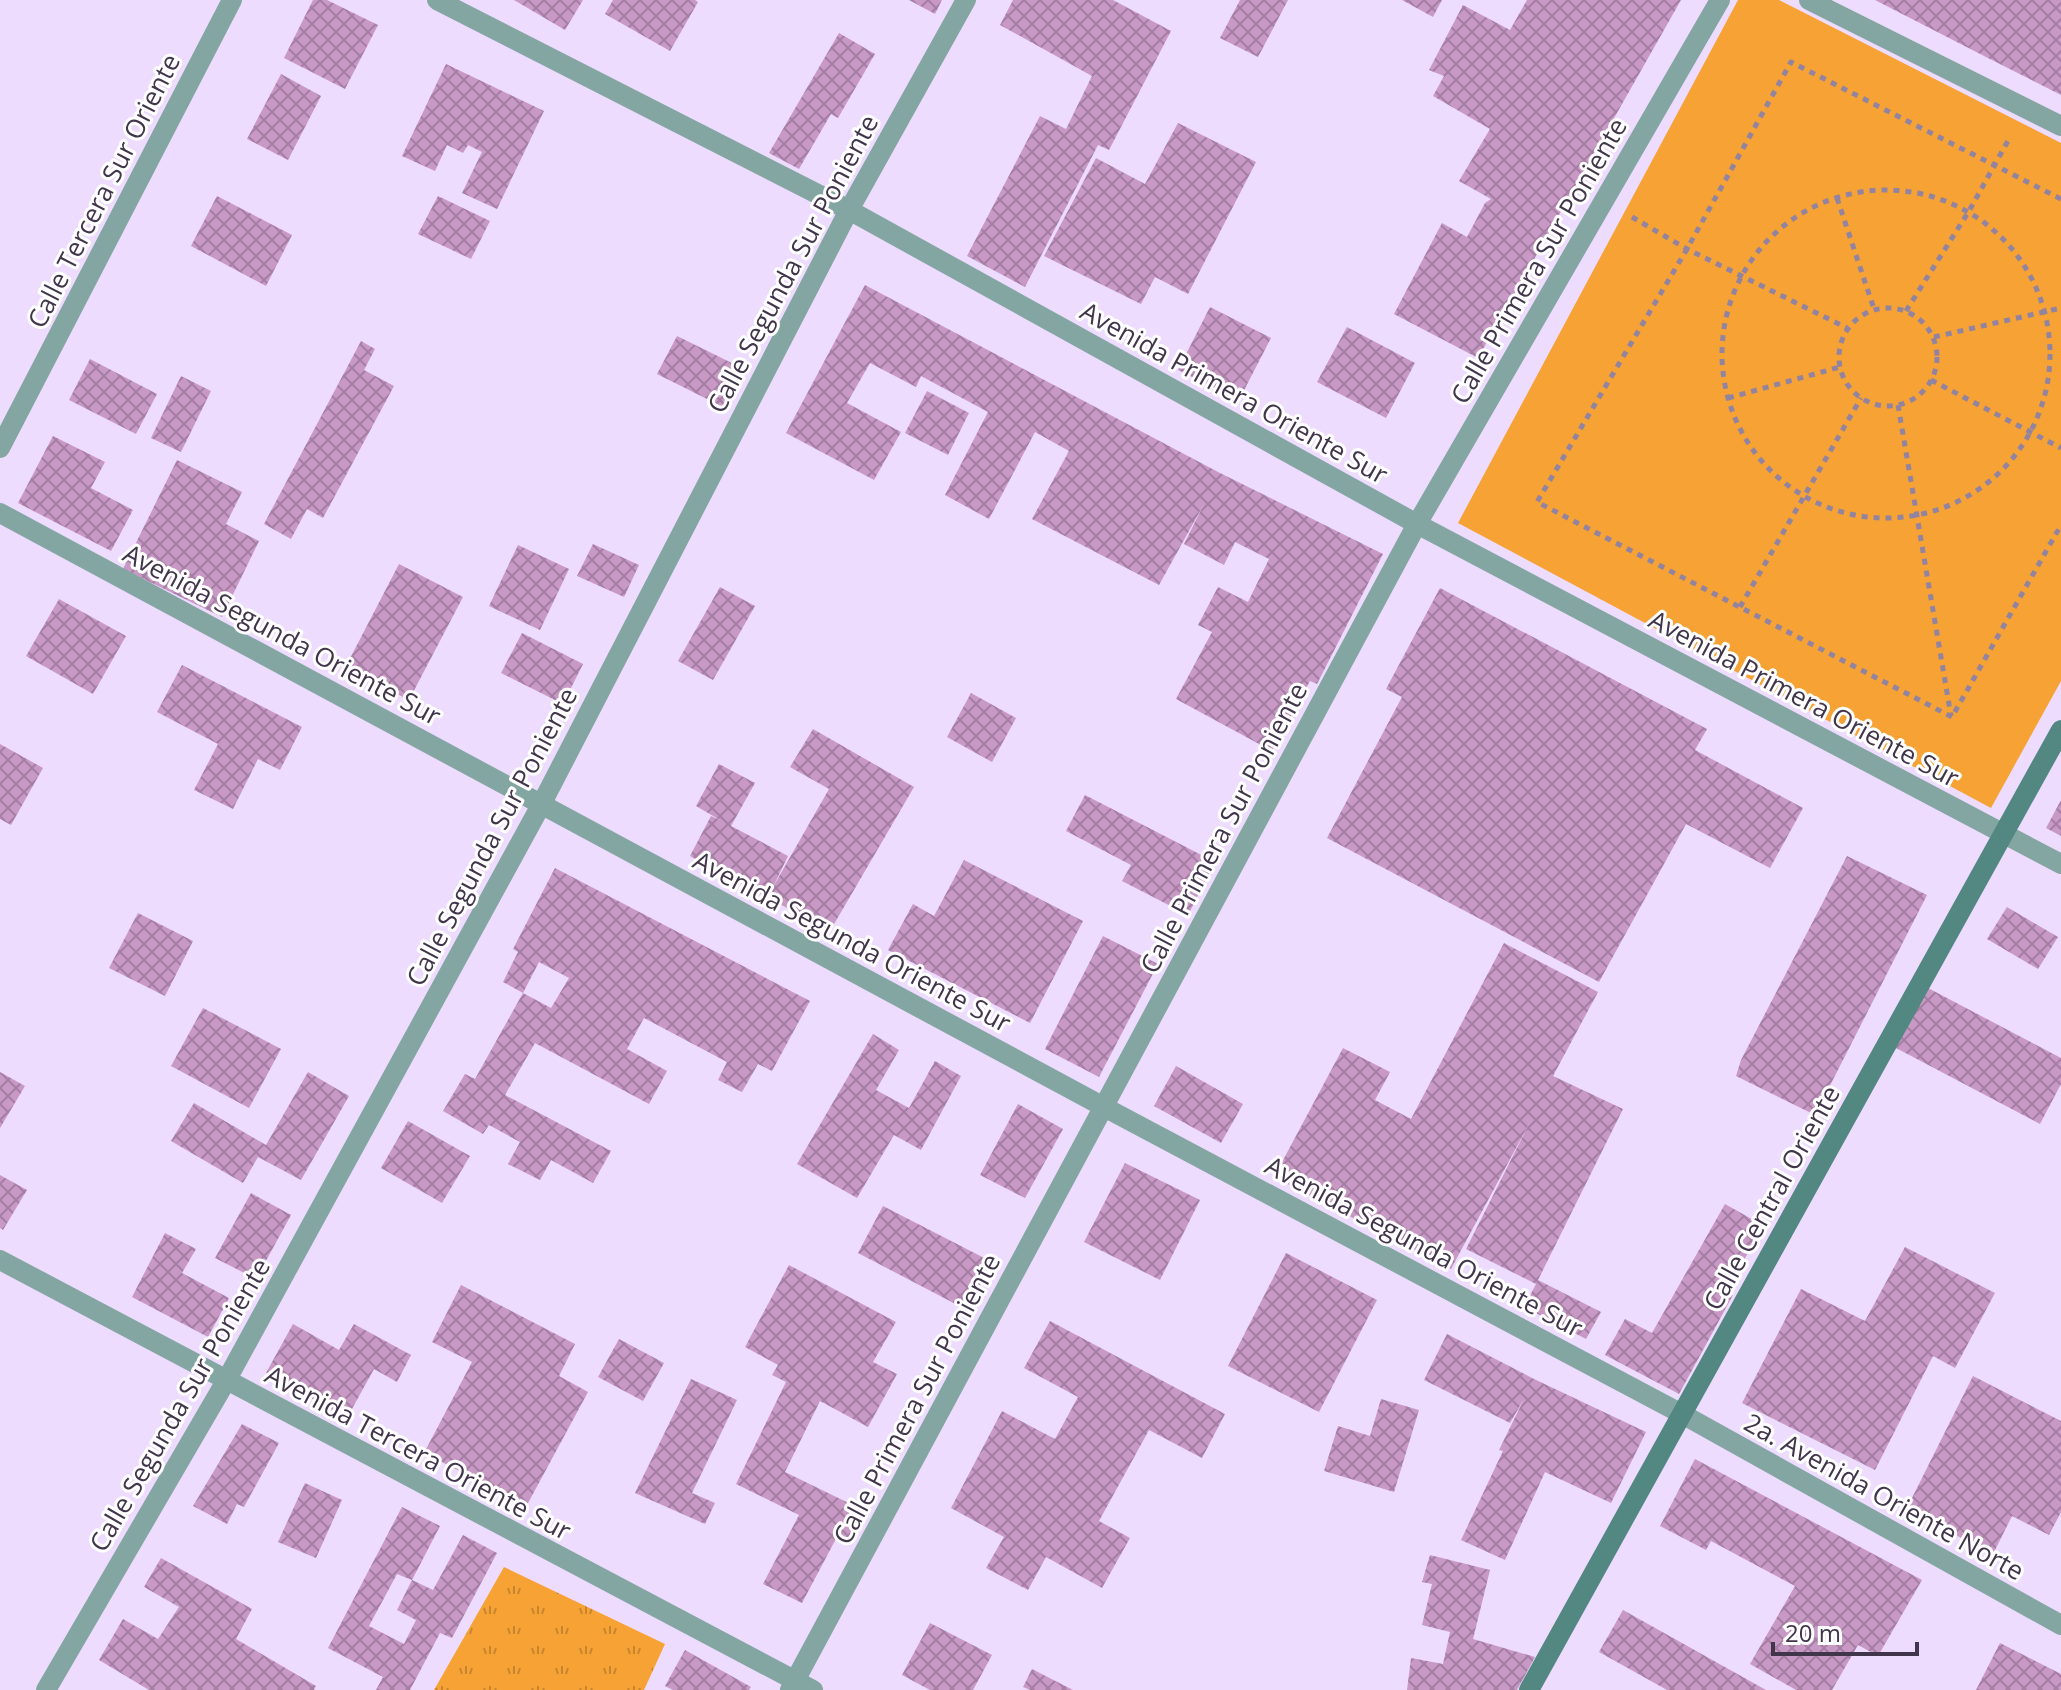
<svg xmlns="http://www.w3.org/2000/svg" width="2061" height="1690" viewBox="0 0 2061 1690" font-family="'Open Sans',sans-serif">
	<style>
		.grass { fill: url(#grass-tufts) }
		.park { fill: #f6a234 }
		.building { fill: url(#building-cross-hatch); fill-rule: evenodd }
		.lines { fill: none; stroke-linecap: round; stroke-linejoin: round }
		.path { stroke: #9284a0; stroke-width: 5; stroke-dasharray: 6 6; stroke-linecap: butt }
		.pedestrian { stroke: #84a6a2; stroke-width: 20 }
		.minor { stroke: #84a6a2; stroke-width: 20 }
		.tertiary { stroke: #84a6a2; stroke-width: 20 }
		.secondary { stroke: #538782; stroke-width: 20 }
		.labels { text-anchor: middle; stroke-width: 6; stroke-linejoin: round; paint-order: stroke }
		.street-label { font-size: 26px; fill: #41354b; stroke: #fff }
	</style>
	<defs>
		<pattern id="grass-tufts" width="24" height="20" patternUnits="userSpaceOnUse" patternTransform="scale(2)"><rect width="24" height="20" fill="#f6a234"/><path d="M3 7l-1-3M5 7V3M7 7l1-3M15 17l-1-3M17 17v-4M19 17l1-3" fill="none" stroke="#c9852e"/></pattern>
		<pattern id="building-cross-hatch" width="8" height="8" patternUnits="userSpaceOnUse" patternTransform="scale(2)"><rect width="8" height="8" fill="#c999c6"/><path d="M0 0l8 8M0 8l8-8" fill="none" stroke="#a57ea3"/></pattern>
	</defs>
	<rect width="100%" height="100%" fill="#eedcff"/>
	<polygon class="grass" points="504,1567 665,1644 644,1690 434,1690"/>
	<polygon class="park" points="1738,0 1779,0 2061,143 2061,681 1991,808 1458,523"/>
	<g class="building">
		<polygon points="313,0 327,0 378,25 345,89 284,58"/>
		<polygon points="514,0 583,0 565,30"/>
		<polygon points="613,0 695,0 698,2 670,51 605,14"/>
		<polygon points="909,0 942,0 935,14"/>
		<polygon points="1013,0 1113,0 1171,31 1109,150 1098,145 1025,287 967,256 1040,116 1066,129 1092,76 1000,25"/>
		<polygon points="1240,0 1288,0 1258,57 1220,38"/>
		<polygon points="1402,0 1442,0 1433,17"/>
		<polygon points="1527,0 1681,0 1478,358 1394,314 1442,223 1467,237 1485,203 1491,199 1459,181 1490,129 1433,96 1444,76 1429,70 1463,5 1510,30"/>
		<polygon points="1875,0 2061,0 2061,95 1986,57"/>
		<polygon points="839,33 875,54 838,118 831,114 799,169 769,153"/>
		<polygon points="446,64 544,111 497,209 462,193 482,152 468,145 463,153 447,145 435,171 402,156"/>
		<polygon points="281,74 321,96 288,160 247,139"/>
		<polygon points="1178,123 1256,162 1188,294 1155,277 1141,304 1044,256 1096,158 1145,184"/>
		<polygon points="217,196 292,235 266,286 191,246"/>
		<polygon points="438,196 490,221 471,259 418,234"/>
		<polygon points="865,285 1220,473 1383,554 1317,684 1310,681 1272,751 1176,699 1212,632 1198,625 1218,587 1248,602 1269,559 1235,542 1224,565 1184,544 1204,504 1159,585 1032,519 1069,451 1035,432 989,519 945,495 988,412 921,376 916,387 870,363 847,403 901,432 874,480 786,433"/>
		<polygon points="1210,307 1271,338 1239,400 1178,370"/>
		<polygon points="1347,327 1415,363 1386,418 1317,382"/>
		<polygon points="677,336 742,368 723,407 657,374"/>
		<polygon points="361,341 375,349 364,370 394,386 323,518 307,509 291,539 264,524"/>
		<polygon points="90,359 157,394 136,434 69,400"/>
		<polygon points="181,376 211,391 181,452 151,438"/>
		<polygon points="927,391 969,413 948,455 905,433"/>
		<polygon points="53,436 105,462 91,488 133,510 111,551 18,503"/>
		<polygon points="177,460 242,492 226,524 259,541 222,617 123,569"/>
		<polygon points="593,544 639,565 624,597 577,576"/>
		<polygon points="518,545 569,569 540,630 489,606"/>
		<polygon points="399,564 463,597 409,700 345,668"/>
		<polygon points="720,587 755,606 713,680 678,661"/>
		<polygon points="1440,588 1707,729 1695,750 1803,808 1770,868 1686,824 1599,982 1327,838 1402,697 1386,689"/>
		<polygon points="59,599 126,636 93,694 26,656"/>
		<polygon points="522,633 583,664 563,704 501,673"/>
		<polygon points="182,665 302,727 280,770 258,759 233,809 194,790 218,744 157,712"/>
		<polygon points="971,693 1016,718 992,762 947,737"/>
		<polygon points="813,729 914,787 830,931 690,856 711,816 720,820 696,806 719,764 755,783 731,826 788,856 773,887 829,789 790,767"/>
		<polygon points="0,744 43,768 11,825 0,819"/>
		<polygon points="1085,795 1215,862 1188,915 1122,881 1131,865 1066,831"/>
		<polygon points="2061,800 2061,836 2046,828"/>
		<polygon points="1847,856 1927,895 1815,1115 1736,1076 1741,1060"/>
		<polygon points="964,860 1083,921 1030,1023 888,950 913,904 934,916"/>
		<polygon points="555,868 810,1001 772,1071 758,1064 742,1092 718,1080 727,1062 644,1018 627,1049 667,1071 649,1104 535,1043 505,1095 611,1151 593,1183 551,1160 540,1180 508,1164 520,1142 489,1125 483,1134 443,1111 465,1074 475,1079 523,993 551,1008 569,978 539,962 523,993 503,982 518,952 513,949"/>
		<polygon points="2007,907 2058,937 2038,969 1987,939"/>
		<polygon points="138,913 193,941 165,996 109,968"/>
		<polygon points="1103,936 1158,964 1099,1077 1045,1049"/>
		<polygon points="1504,943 1598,992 1553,1076 1623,1109 1538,1280 1601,1312 1586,1339 1524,1307 1536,1284 1466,1249 1530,1122 1451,1269 1274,1177 1343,1048 1390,1072 1375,1100 1411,1119"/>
		<polygon points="1928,988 2061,1058 2061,1084 2040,1124 1896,1048"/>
		<polygon points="203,1008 281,1049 249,1108 171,1066"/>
		<polygon points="873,1034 899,1050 876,1090 909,1108 935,1061 961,1076 921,1150 894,1135 857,1198 797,1164"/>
		<polygon points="1176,1066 1243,1104 1221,1143 1154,1106"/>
		<polygon points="0,1072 25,1086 0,1128"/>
		<polygon points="308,1072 349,1096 301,1180 258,1157 243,1183 171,1141 194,1103 266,1145"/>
		<polygon points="1018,1104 1063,1129 1025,1198 980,1175"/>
		<polygon points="408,1121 470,1156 442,1203 381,1168"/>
		<polygon points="1125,1163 1200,1200 1160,1280 1084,1242"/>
		<polygon points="0,1175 27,1190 3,1230 0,1228"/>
		<polygon points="251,1193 291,1215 256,1279 215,1258"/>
		<polygon points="1725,1204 1764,1226 1725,1292 1733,1295 1679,1394 1605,1355 1625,1319 1652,1333"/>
		<polygon points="883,1206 992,1262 967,1310 858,1253"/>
		<polygon points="165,1233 196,1249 182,1273 229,1298 208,1337 132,1297"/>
		<polygon points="1905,1247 1995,1293 1955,1368 1933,1356 1875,1470 1742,1403 1801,1289 1865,1321"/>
		<polygon points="1286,1253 1377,1300 1319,1412 1228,1366"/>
		<polygon points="789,1265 896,1322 873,1362 897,1374 868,1427 820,1401 785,1472 865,1511 850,1541 838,1535 802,1603 763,1584 799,1515 736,1484 786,1382 772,1375 778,1365 745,1347"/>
		<polygon points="461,1285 575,1344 559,1376 588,1392 527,1505 424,1453 472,1362 432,1342"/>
		<polygon points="1050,1321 1225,1414 1202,1458 1149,1430 1099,1521 1130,1538 1102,1588 1046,1557 1028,1590 986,1568 1004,1537 951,1508 1002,1411 1055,1439 1078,1397 1024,1368"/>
		<polygon points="293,1324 339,1350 354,1324 411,1355 397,1382 374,1369 347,1418 266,1373"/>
		<polygon points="1447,1334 1534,1379 1646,1432 1611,1503 1545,1472 1505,1560 1461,1540 1503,1451 1499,1450 1524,1399 1510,1423 1424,1380"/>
		<polygon points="619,1339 664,1363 643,1401 598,1377"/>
		<polygon points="1973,1376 2061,1421 2061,1512 2049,1535 2012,1516 1993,1554 1906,1510"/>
		<polygon points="691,1379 737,1400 692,1493 715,1503 705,1524 635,1493"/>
		<polygon points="1381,1399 1419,1410 1394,1492 1324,1471 1338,1426 1370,1436"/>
		<polygon points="242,1424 279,1443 244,1507 237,1504 227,1524 193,1506"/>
		<polygon points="1695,1459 1922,1580 1878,1656 1858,1645 1832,1690 1796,1690 1750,1664 1795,1586 1711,1541 1706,1550 1660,1526"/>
		<polygon points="305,1483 342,1500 316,1558 278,1542"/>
		<path d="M402,1507l38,19 -28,54 21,10 30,-55 34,18 -45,85 -12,-5 -30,57h-34l7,-13 -55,-29zM397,1574l15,6 -15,30 19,10 -12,24 -35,-18z"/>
		<polygon points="1430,1555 1490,1570 1473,1639 1535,1657 1517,1690 1407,1690 1411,1658 1443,1664 1450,1632 1422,1625 1432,1584 1422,1582"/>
		<polygon points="161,1558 252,1609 236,1639 316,1686 314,1690 149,1690 99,1660 123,1619 158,1639 179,1607 144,1587"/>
		<polygon points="1623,1610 1766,1690 1667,1690 1599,1652"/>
		<polygon points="930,1623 992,1655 973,1690 930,1690 902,1675"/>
		<polygon points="2000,1643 2061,1674 2061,1690 1976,1690"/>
		<polygon points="685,1650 751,1687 749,1690 673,1690 665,1686"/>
		<polygon points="1032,1669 1073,1690 1030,1690 1023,1687"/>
	</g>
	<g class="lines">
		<g class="path">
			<circle cx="1886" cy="354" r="164"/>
			<polyline points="1837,198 1874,309"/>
			<polyline points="2061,199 1791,62 1687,249 1537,502 1952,717 2061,525"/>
			<polyline points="1632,217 1687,249 1847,328"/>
			<circle cx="1888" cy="357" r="49"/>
			<polyline points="1906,311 1969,211 2010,137"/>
			<polyline points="1934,337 2061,308"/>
			<polyline points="1931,380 2061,448"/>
			<polyline points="1728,398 1840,367"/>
			<polyline points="1898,405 1951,716"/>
			<polyline points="1740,607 1861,398"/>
		</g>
		<polyline class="pedestrian" points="1417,524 1720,0"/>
		<g class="minor">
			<polyline points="437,0 849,210 1417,524 2061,864"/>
			<polyline points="0,448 232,0"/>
			<polyline points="0,513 1104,1107 1682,1414 2061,1625"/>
			<polyline points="0,1260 813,1690"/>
			<polyline points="46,1690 226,1381 541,805 849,210 966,0"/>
			<polyline points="790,1690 1417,524"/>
		</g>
		<polyline class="tertiary" points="1809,0 2061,126"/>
		<polyline class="secondary" points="1529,1690 2061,730"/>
	</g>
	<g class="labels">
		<g class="street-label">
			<text transform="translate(104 191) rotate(-63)" y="9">Calle Tercera Sur Oriente</text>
			<text transform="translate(1539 261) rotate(-60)" y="9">Calle Primera Sur Poniente</text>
			<text transform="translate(793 264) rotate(-62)" y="9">Calle Segunda Sur Poniente</text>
			<text transform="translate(1234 393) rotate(29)" y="9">Avenida Primera Oriente Sur</text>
			<text transform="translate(282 635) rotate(28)" y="9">Avenida Segunda Oriente Sur</text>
			<text transform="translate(1804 699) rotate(28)" y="9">Avenida Primera Oriente Sur</text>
			<text transform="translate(1224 828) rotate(-62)" y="9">Calle Primera Sur Poniente</text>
			<text transform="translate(492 837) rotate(-62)" y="9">Calle Segunda Sur Poniente</text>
			<text transform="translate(852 942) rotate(28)" y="9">Avenida Segunda Oriente Sur</text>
			<text transform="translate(1772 1198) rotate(-61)" y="9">Calle Central Oriente</text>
			<text transform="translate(1424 1247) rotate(28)" y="9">Avenida Segunda Oriente Sur</text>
			<text transform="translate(917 1399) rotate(-62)" y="9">Calle Primera Sur Poniente</text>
			<text transform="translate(180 1405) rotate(-60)" y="9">Calle Segunda Sur Poniente</text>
			<text transform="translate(418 1453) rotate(28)" y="9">Avenida Tercera Oriente Sur</text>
			<text transform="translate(1884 1497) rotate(29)" y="9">2a. Avenida Oriente Norte</text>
		</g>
	</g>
	<path d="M1773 1642v12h144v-12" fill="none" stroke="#41354b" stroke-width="4"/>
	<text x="1785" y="1642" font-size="24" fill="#41354b" stroke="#ffffff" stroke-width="6" paint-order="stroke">20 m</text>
</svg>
